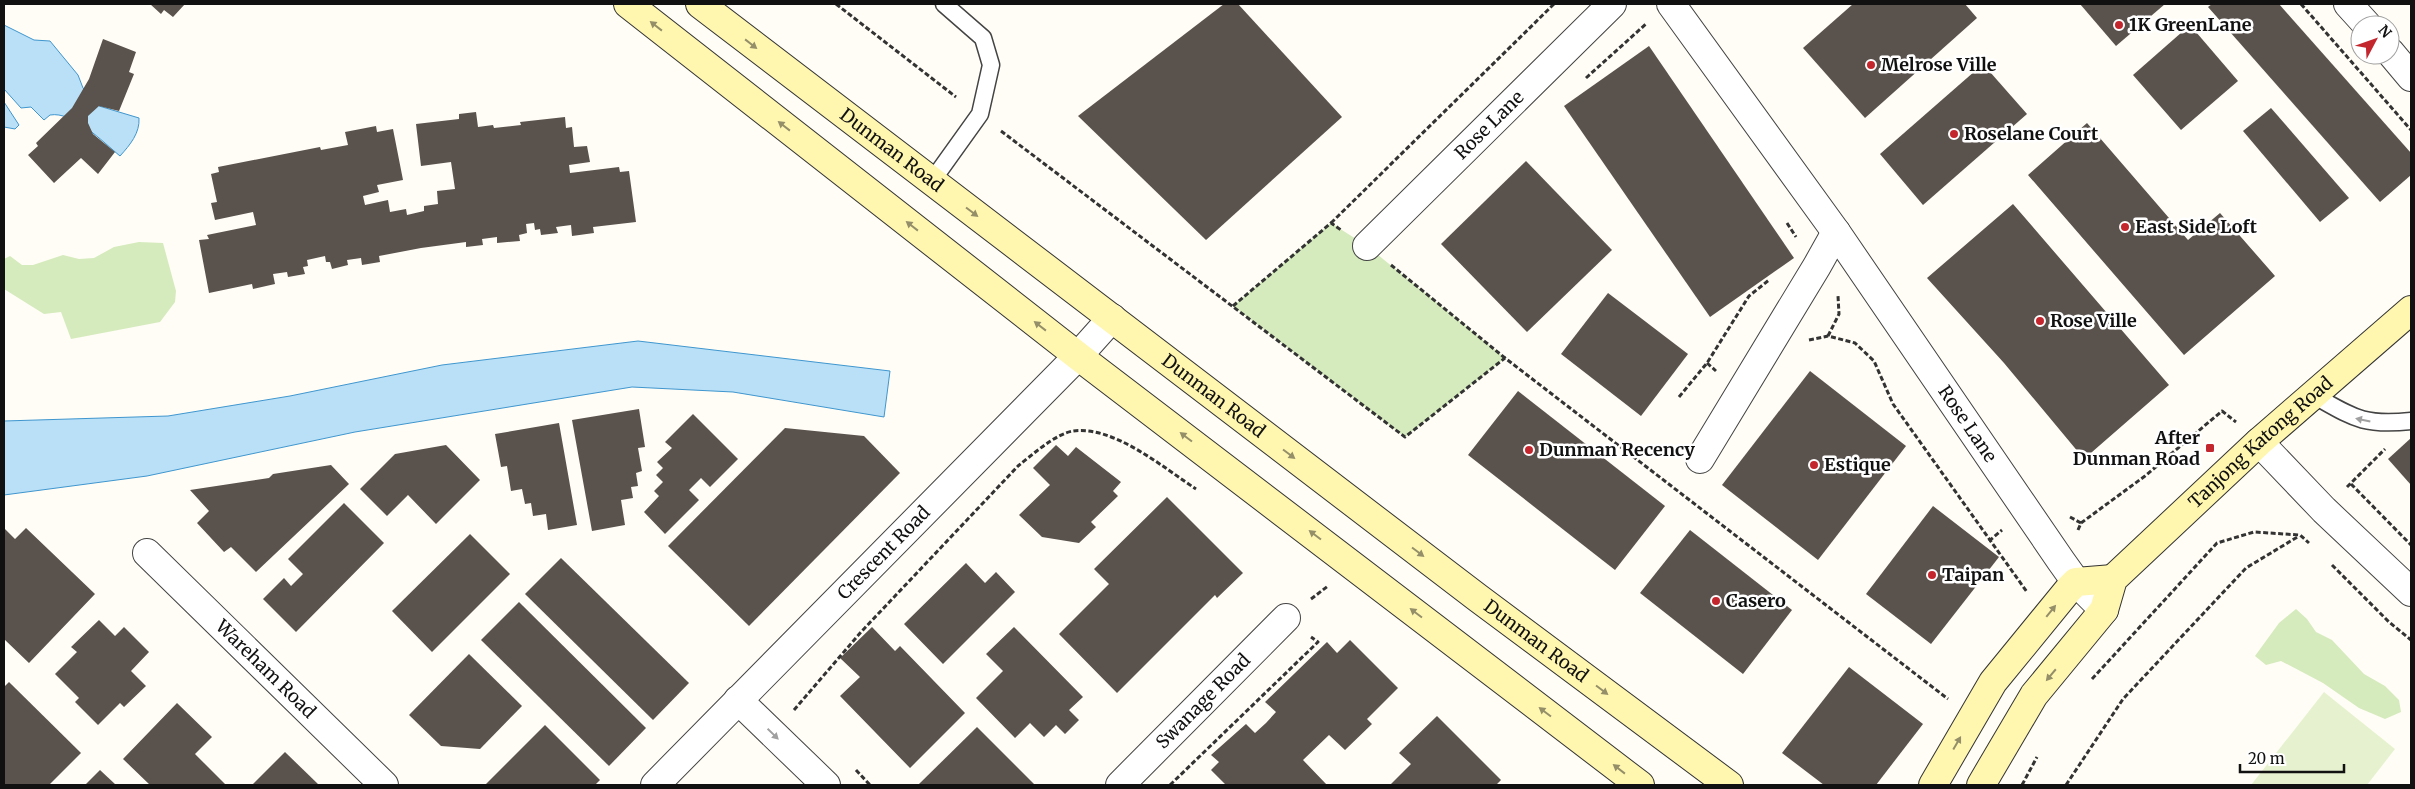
<svg xmlns="http://www.w3.org/2000/svg" width="2415" height="789" viewBox="0 0 2415 789" font-family="Merriweather,serif">
	<style>
		.green { fill: #d5ebbd }
		.pitch { fill: #e6f2cf }
		.water { fill: #b9e0f7; stroke: #3f96cf }
		.building { fill: #5a524d }
		.lines { fill: none; stroke-linecap: round; stroke-linejoin: round }
		.service-casing { stroke: #444; stroke-width: 19 }
		.minor-casing { stroke: #444; stroke-width: 30 }
		.tertiary-casing { stroke: #444; stroke-width: 30 }
		.secondary-casing { stroke: #333; stroke-width: 30 }
		.path { stroke: #333; stroke-width: 3; stroke-dasharray: 5 2.5; stroke-linecap: butt }
		.service { stroke: #fff; stroke-width: 16 }
		.minor { stroke: #fff; stroke-width: 28 }
		.tertiary { stroke: #fff; stroke-width: 28 }
		.secondary { stroke: #fff6b0; stroke-width: 28 }
		.oneway { fill: #948f68 }
		.oneway2 { fill: #a0a0a0 }
		.poi-dot { fill: #c4262e; stroke: #fff; stroke-width: 2 }
		.labels { text-anchor: middle; stroke-width: 5; stroke-linejoin: round; paint-order: stroke }
		.poi-label { font-size: 18px; font-weight: bold; fill: #111; stroke: #fff; text-anchor: start }
		.street-label { font-size: 18px; fill: #111; stroke: #fff }
	</style>
	<rect width="100%" height="100%" fill="#fffdf5"/>
	<g class="green">
		<polygon points="1331,223 1367,246 1505,358 1405,437 1233,306"/>
		<polygon points="139,242 163,243 176,291 175,302 160,322 71,339 61,312 44,314 4,289 4,259 10,256 22,265 33,265 63,255 79,259 94,258 114,247"/>
		<polygon points="2296,609 2307,619 2316,632 2332,640 2364,674 2385,686 2399,700 2401,712 2385,719 2359,708 2323,683 2281,661 2266,665 2255,656 2279,623"/>
	</g>
	<polygon class="pitch" points="2324,692 2395,749 2367,785 2251,785"/>
	<g class="water">
		<path d="M4,25l30,15 16,1 28,34 5,13 16,18 40,12c1,15 -9,27 -19,38 -17,-14 -47,-45 -70,-41l-6,5 -13,-13 -10,1 -17,-19z"/>
		<polygon points="4,102 19,125 15,129 4,127"/>
		<polygon points="638,341 890,371 884,417 733,392 632,387 355,432 147,476 4,495 4,421 168,416 290,396 442,365"/>
	</g>
	<g class="building">
		<polygon points="150,4 185,4 173,17 164,10 161,14"/>
		<polygon points="1224,4 1238,4 1342,117 1206,240 1078,116"/>
		<polygon points="1853,4 1965,4 1977,18 1865,118 1803,48"/>
		<polygon points="2080,4 2165,4 2116,46"/>
		<polygon points="2212,4 2279,4 2411,153 2411,175 2380,202 2208,7"/>
		<polygon points="2190,25 2238,81 2181,130 2133,75"/>
		<polygon points="103,39 136,52 129,72 134,74 119,111 99,106 88,116 88,123 93,134 115,152 98,174 81,158 54,183 28,155 38,146 36,143 72,108 89,79"/>
		<polygon points="1649,46 1794,258 1710,317 1564,106"/>
		<polygon points="1983,64 2027,114 1923,205 1880,154"/>
		<polygon points="2271,108 2349,198 2320,222 2243,131"/>
		<polygon points="476,112 478,127 493,125 494,128 521,125 520,122 565,117 566,128 572,127 574,147 587,146 590,162 569,165 570,173 619,167 620,172 629,171 636,222 593,227 594,233 572,236 571,225 556,227 558,233 541,235 540,229 535,230 534,223 526,224 527,233 519,235 520,241 497,243 497,237 482,239 483,245 466,247 466,242 421,248 379,256 380,262 362,265 361,258 347,260 348,265 332,269 330,262 326,262 325,256 307,260 308,266 303,267 305,274 288,277 287,272 273,274 275,284 253,289 252,284 209,293 199,240 209,239 207,235 256,225 253,212 215,220 211,203 217,202 211,174 219,172 218,167 320,147 321,150 348,145 345,132 376,126 377,132 393,129 403,180 377,185 379,192 363,196 365,205 388,200 390,212 406,209 407,215 424,211 424,206 438,204 437,191 455,189 451,162 421,166 416,124 459,119 459,114"/>
		<polygon points="2087,123 2188,240 2220,213 2275,276 2184,355 2028,175"/>
		<polygon points="1526,161 1612,250 1527,332 1441,244"/>
		<polygon points="2013,204 2169,385 2084,459 2004,363 1927,278"/>
		<polygon points="1608,293 1688,354 1641,416 1561,354"/>
		<polygon points="1810,371 1906,446 1818,560 1722,485"/>
		<polygon points="1518,391 1665,506 1615,570 1468,455"/>
		<polygon points="639,409 645,447 638,448 642,471 636,473 638,486 631,487 633,498 621,500 625,525 592,531 572,420"/>
		<polygon points="693,414 738,459 710,487 701,478 689,490 699,500 665,534 644,512 659,496 654,491 663,482 656,475 663,468 657,462 672,448 665,442"/>
		<polygon points="559,423 577,525 548,530 546,514 533,516 531,503 525,504 522,489 511,491 507,466 501,467 495,434"/>
		<polygon points="785,428 864,436 900,473 749,626 668,546"/>
		<polygon points="2411,438 2411,485 2388,459"/>
		<polygon points="446,445 480,480 436,524 408,495 387,516 360,489 395,454"/>
		<polygon points="1056,445 1068,456 1076,447 1121,482 1113,491 1118,496 1091,522 1096,527 1079,543 1042,537 1019,515 1050,485 1033,468"/>
		<polygon points="331,465 349,484 256,572 231,547 224,552 197,523 209,511 190,490 269,478 273,474"/>
		<polygon points="1167,497 1243,573 1217,598 1215,595 1117,693 1059,634 1109,584 1094,569"/>
		<polygon points="344,503 384,543 296,632 263,599 284,578 291,586 303,574 288,559"/>
		<polygon points="1933,506 1999,557 1931,644 1866,594"/>
		<polygon points="4,528 15,539 26,528 95,594 29,663 4,639"/>
		<polygon points="1690,530 1792,610 1743,674 1640,593"/>
		<polygon points="470,534 510,574 432,652 392,611"/>
		<polygon points="561,558 689,683 653,720 525,594"/>
		<polygon points="966,563 985,583 996,572 1015,592 943,664 904,624"/>
		<polygon points="519,602 646,728 609,766 481,640"/>
		<polygon points="99,620 115,636 124,627 149,652 131,671 146,686 124,707 120,703 98,725 75,702 79,698 55,674 77,652 71,647"/>
		<polygon points="872,627 895,651 900,646 965,713 910,768 840,696 860,677 840,658"/>
		<polygon points="1014,627 1083,697 1069,710 1079,720 1065,734 1056,725 1044,737 1030,723 1015,738 976,698 1003,671 986,654"/>
		<polygon points="1350,640 1398,688 1367,719 1372,724 1345,750 1329,735 1303,760 1327,785 1226,785 1211,770 1219,762 1211,755 1246,724 1255,733 1266,723 1276,712 1265,702 1327,642 1337,653"/>
		<polygon points="469,654 522,706 480,749 441,746 409,715"/>
		<polygon points="1849,667 1923,724 1876,785 1824,785 1782,753"/>
		<polygon points="9,682 81,753 49,785 4,785 4,687"/>
		<polygon points="177,703 212,737 195,754 225,784 223,785 150,785 123,759"/>
		<polygon points="1437,716 1501,780 1496,785 1390,785 1411,764 1399,753"/>
		<polygon points="545,725 600,780 595,785 485,785"/>
		<polygon points="977,727 1035,785 918,785"/>
		<polygon points="285,752 319,785 252,785"/>
		<polygon points="100,770 116,785 85,785"/>
	</g>
	<g class="lines">
		<g class="service-casing">
			<g id="service">
				<polyline points="932,181 980,114 991,65 983,38 944,4"/>
				<path d="M2313,395c41,23 50,31 98,26"/>
			</g>
		</g>
		<g class="minor-casing">
			<g id="minor">
				<path id="s1" d="M1671,4l165,228 225,329 15,21 28,28"/>
				<polyline points="2348,4 2367,25"/>
				<polyline points="2390,52 2411,77"/>
				<path id="s2" d="M1367,246l245,-242"/>
				<polyline points="2259,442 2324,510 2411,592"/>
				<polyline points="1700,459 1817,266 1836,232"/>
				<path id="s3" d="M147,553l237,232"/>
				<polyline points="738,700 826,785"/>
				<path id="s4" d="M1120,785l166,-167"/>
			</g>
		</g>
		<g class="tertiary-casing">
			<g id="tertiary">
				<path id="s5" d="M655,785l423,-429 34,-38"/>
			</g>
		</g>
		<g class="secondary-casing">
			<g id="secondary">
				<polyline points="628,4 1078,356 1640,785"/>
				<path id="s6" d="M700,4l778,594 251,187"/>
				<polyline points="1933,785 1993,682 2069,589 2076,582 2113,579"/>
				<path id="s7" d="M1981,785l53,-90 70,-85 9,-31 146,-137 152,-132"/>
			</g>
		</g>
		<g class="path">
			<polyline points="836,4 956,97"/>
			<polyline points="2301,4 2411,130"/>
			<polyline points="1586,78 1647,23"/>
			<polyline points="1001,131 1405,437 1505,358 1948,699"/>
			<polyline points="1331,223 1554,4"/>
			<polyline points="1787,223 1796,237"/>
			<polyline points="1391,265 1505,358"/>
			<polyline points="1233,306 1331,223 1341,230"/>
			<polyline points="1828,336 1839,314 1838,296"/>
			<polyline points="1809,340 1828,336 1855,343 1874,361 1893,404 2027,592"/>
			<polyline points="1707,363 1716,371"/>
			<polyline points="1679,397 1707,363 1749,296 1769,280"/>
			<polyline points="2351,484 2411,545"/>
			<polyline points="2347,487 2385,449"/>
			<polyline points="2070,517 2081,523"/>
			<polyline points="2078,530 2081,523 2145,476 2222,411 2236,422"/>
			<polyline points="1989,541 2002,530"/>
			<polyline points="2332,565 2389,622 2411,640"/>
			<polyline points="1311,599 1328,586"/>
			<polyline points="2092,679 2217,543 2254,532 2300,535 2309,543"/>
			<path d="M794,710l67,-78 157,-166c14,-11 37,-32 55,-35 40,-6 91,37 123,58"/>
			<polyline points="856,770 870,785"/>
			<polyline points="1170,785 1318,642 1311,637"/>
			<polyline points="2022,785 2037,757"/>
			<polyline points="2066,785 2123,699 2246,568 2299,536"/>
		</g>
		<use href="#service" class="service"/>
		<use href="#minor" class="minor"/>
		<use href="#tertiary" class="tertiary"/>
		<use href="#secondary" class="secondary"/>
	</g>
	<defs><path id="oneway-solid" d="M-6-.8H1V-3.2L6.5 0L1 3.2V.8H-6Z" transform="scale(1.25)"/></defs>
	<g class="oneway">
		<use href="#oneway-solid" transform="translate(656 26) rotate(-142)"/>
		<use href="#oneway-solid" transform="translate(751 44) rotate(38)"/>
		<use href="#oneway-solid" transform="translate(784 126) rotate(-142)"/>
		<use href="#oneway-solid" transform="translate(972 212) rotate(37)"/>
		<use href="#oneway-solid" transform="translate(912 226) rotate(-142)"/>
		<use href="#oneway-solid" transform="translate(1040 326) rotate(-142)"/>
		<use href="#oneway-solid" transform="translate(1186 437) rotate(-143)"/>
		<use href="#oneway-solid" transform="translate(1289 454) rotate(37)"/>
		<use href="#oneway-solid" transform="translate(1315 535) rotate(-143)"/>
		<use href="#oneway-solid" transform="translate(1418 552) rotate(37)"/>
		<use href="#oneway-solid" transform="translate(2051 611) rotate(-51)"/>
		<use href="#oneway-solid" transform="translate(1416 613) rotate(-143)"/>
		<use href="#oneway-solid" transform="translate(2051 675) rotate(130)"/>
		<use href="#oneway-solid" transform="translate(1602 690) rotate(37)"/>
		<use href="#oneway-solid" transform="translate(1545 712) rotate(-143)"/>
		<use href="#oneway-solid" transform="translate(1957 743) rotate(-60)"/>
		<use href="#oneway-solid" transform="translate(1619 769) rotate(-142)"/>
	</g>
	<g class="oneway2">
		<use href="#oneway-solid" transform="translate(2363 420) rotate(-168)"/>
		<use href="#oneway-solid" transform="translate(773 734) rotate(44)"/>
	</g>
	<g class="poi-dot">
		<circle cx="2119" cy="25" r="5"/>
		<circle cx="1871" cy="65" r="5"/>
		<circle cx="1954" cy="134" r="5"/>
		<circle cx="2125" cy="227" r="5"/>
		<circle cx="2040" cy="321" r="5"/>
		<rect x="2205" y="443" width="10" height="10" rx="2.5"/>
		<circle cx="1529" cy="450" r="5"/>
		<circle cx="1814" cy="465" r="5"/>
		<circle cx="1932" cy="575" r="5"/>
		<circle cx="1716" cy="601" r="5"/>
	</g>
	<g class="labels">
		<g class="poi-label">
			<text x="2129" y="31">1K GreenLane</text>
			<text x="1881" y="71">Melrose Ville</text>
			<text x="1964" y="140">Roselane Court</text>
			<text x="2135" y="233">East Side Loft</text>
			<text x="2050" y="327">Rose Ville</text>
			<text x="2200" y="444" text-anchor="end">After<tspan x="2200" dy="21">Dunman Road</tspan></text>
			<text x="1539" y="456">Dunman Recency</text>
			<text x="1824" y="471">Estique</text>
			<text x="1942" y="581">Taipan</text>
			<text x="1726" y="607">Casero</text>
		</g>
		<g class="street-label">
			<text dy="6" stroke="none"><textPath href="#s2" startOffset="172">Rose Lane</textPath></text>
			<text dy="6" stroke="none"><textPath href="#s6" startOffset="241">Dunman Road</textPath></text>
			<text dy="6" stroke="none"><textPath href="#s6" startOffset="646">Dunman Road</textPath></text>
			<text dy="6" stroke="none"><textPath href="#s1" startOffset="514">Rose Lane</textPath></text>
			<text dy="6" stroke="none"><textPath href="#s7" startOffset="448">Tanjong Katong Road</textPath></text>
			<text dy="6" stroke="none"><textPath href="#s5" startOffset="326">Crescent Road</textPath></text>
			<text dy="6" stroke="none"><textPath href="#s6" startOffset="1051">Dunman Road</textPath></text>
			<text dy="6" stroke="none"><textPath href="#s3" startOffset="166">Wareham Road</textPath></text>
			<text dy="6" stroke="none"><textPath href="#s4" startOffset="118">Swanage Road</textPath></text>
		</g>
	</g>
	<rect width="2415" height="789" fill="none" stroke="#111111" stroke-width="10"/>
	<g transform="translate(2375 40) rotate(49)"><circle r="24" fill="#ffffff" stroke="#a0a0a0"/>
	<path d="M0-4L9 19L0 12L-9 19Z" fill="#c4262e"/>
	<text y="-8" font-size="14" font-weight="bold" text-anchor="middle" fill="#111111">N</text>
	</g>
	<path d="M2240 764v8h104v-8" fill="none" stroke="#111111" stroke-width="2.5"/>
	<text x="2248" y="764" font-size="15" fill="#111111" stroke="#ffffff" stroke-width="4" paint-order="stroke">20 m</text>
</svg>
